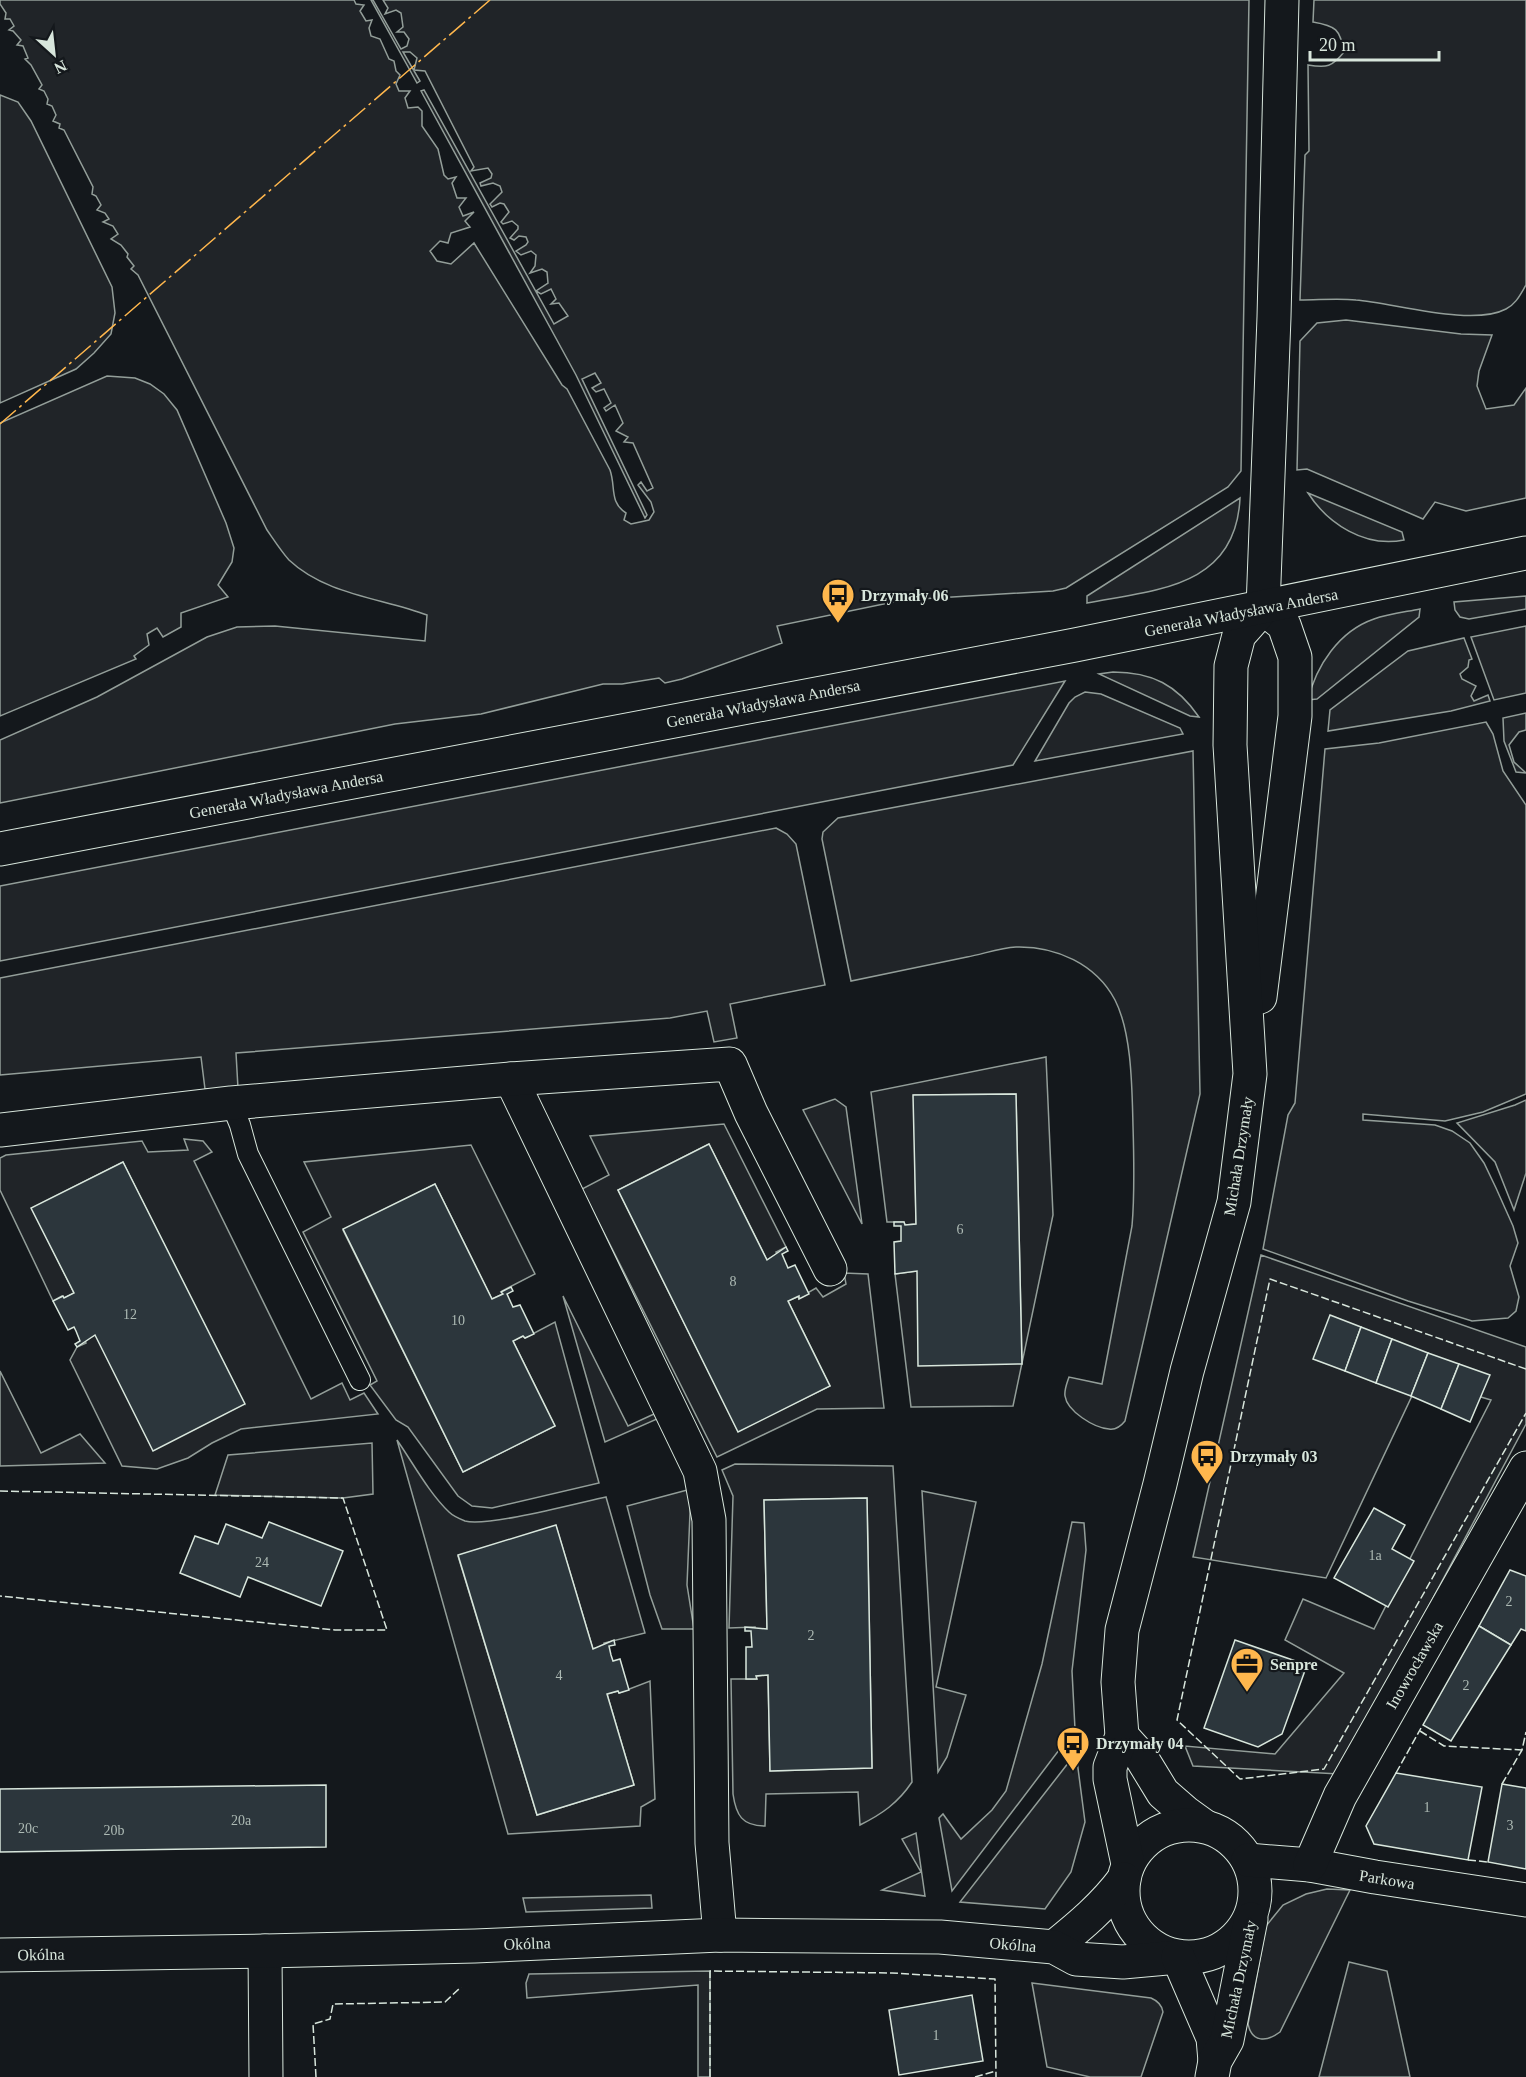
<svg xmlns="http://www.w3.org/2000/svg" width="1526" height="2077" viewBox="0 0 1526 2077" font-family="Georgia,serif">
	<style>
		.green { fill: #202428; stroke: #939e99; stroke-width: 1.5 }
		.building { fill: #2c363c; stroke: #d8e6dc; stroke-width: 1.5 }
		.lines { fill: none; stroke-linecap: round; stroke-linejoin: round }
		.lane-casing { stroke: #d8e6dc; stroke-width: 22 }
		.street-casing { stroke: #d8e6dc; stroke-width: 35 }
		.secondary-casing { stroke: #d8e6dc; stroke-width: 35 }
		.lane { stroke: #14181c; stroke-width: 20 }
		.street { stroke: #14181c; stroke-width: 33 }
		.secondary { stroke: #14181c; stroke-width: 33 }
		.fence { stroke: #d8e6dc; stroke-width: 1.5; stroke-dasharray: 8 3; stroke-linecap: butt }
		.power { stroke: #ffb74d; stroke-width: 1.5; stroke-dasharray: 21 4.5 3 4.5; stroke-linecap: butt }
		.labels { text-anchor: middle; stroke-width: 4.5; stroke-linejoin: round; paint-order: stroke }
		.number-label { font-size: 14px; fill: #adbab4 }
		.poi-label { font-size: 16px; font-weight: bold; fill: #d8e6dc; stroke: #14181c; text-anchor: start }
		.street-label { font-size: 16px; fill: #d8e6dc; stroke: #14181c }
	</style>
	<rect width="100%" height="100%" fill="#14181c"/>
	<g class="green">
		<path d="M0,0h354l2,4 8,1 -4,6 6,10 6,-1 -3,8 2,8 9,3 9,20 5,2 2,10 4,4 -4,9 3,7h11l-5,7 3,10 10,-1 4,4v15l16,23 6,26 4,4 8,-2 -4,6 5,15h9l-7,9 4,9 11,-4 -9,9 5,6 -19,6 -3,10 -8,-2 -10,10 7,10 14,3 23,-21 88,142 5,4 43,81c6,17 -1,32 16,43l-2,7 7,4 18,-4 5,-8 -3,-10 -13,-17 3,-3 6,9 6,-3 -20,-45 -9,-1 4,-5 -12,-6 7,-8 -8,-18 -9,6 -2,-3 7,-5 -7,-14 -8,3 -4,-4 9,-5 -6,-10 -13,6 65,136 -2,3 -69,-143 -155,-284 3,-1 130,234 14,-8 -9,-13 -8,1 5,-5 -5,-10 -10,5 -5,-3 12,-8 -1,-11 -5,-3 -12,4 5,-7 1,-11 -5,-4 -10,4 -5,-4 10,-6 2,-3 -2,-5 -7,-1 -5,4 -4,-2 8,-9v-3l-6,-5 -9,3 -2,-2 8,-10 -5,-8 -4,-1 -8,4 -2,-3 12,-12 -2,-6 -7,-3 -12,3 -1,-3 11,-5 1,-4 -4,-6 -17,3 3,-4 -49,-96 -11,-1 3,-12 -7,-6h-7l17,29 -3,2 -46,-83h2l28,49 6,-3 2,-7 -5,-7h-7l6,-5 -2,-14 -5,-3 -11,4 3,-6 -5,-8h866l-8,471 -13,16 -162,101 -13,3 -150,9 -126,26 5,17 -100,36 -17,4 -6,-5 -37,6h-19l-122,30 -86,10 -395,79v-63l97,-43 110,-60 30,-10 38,-1 150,15 2,-26c-45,-17 -101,-20 -138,-55 -8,-9 -15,-20 -22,-30l-129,-255 -7,-6 3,-3 -7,-9 1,-3 -7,-9 -10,-6 7,-5 -5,-8 -10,-4 6,-3 -4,-6 -8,-3 4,-5 -5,-9 -4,-2 1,-7 -29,-57 -5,-2 1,-4 -7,-3 3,-6 -4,-9 -5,-2 1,-5 -4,-8 -5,-2 3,-4 -11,-20 -6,-6 3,-1 -5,-12 -6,-1 4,-5 -8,-9 -4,-1 5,-4 -4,-7h-5l1,-6 -6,-9z"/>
		<path d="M1314,0h212v285c-6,10 -10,19 -20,24 -34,18 -112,-6 -150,-9 -18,-2 -37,0 -56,0l5,-145 4,-4 -1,-86c19,3 24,2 36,-13 -4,-23 -8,-26 -31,-30z"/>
		<polygon points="0,95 18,102 31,121 112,287 115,313 111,334 94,353 76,369 0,403"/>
		<polygon points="1346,320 1461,334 1492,335 1479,371 1477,386 1486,409 1514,405 1526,388 1526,498 1466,511 1435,502 1423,519 1307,469 1297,470 1300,341 1317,323"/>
		<polygon points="107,376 135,378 150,384 164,394 177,410 226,523 234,548 232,562 218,585 228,597 181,613 181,627 163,637 157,628 147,634 149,645 134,656 136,659 0,716 0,423"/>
		<path d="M1308,493l94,39 2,8c-39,8 -76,-16 -96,-47z"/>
		<path d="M1240,498c-4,90 -85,92 -153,105v-7z"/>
		<polygon points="1526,596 1526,609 1469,619 1460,617 1455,610 1454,602"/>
		<path d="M1420,609l-1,8 -102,82 -9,1c8,-34 31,-69 66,-81 14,-5 31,-7 46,-10z"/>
		<polygon points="1526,626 1526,693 1494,700 1471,637"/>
		<polygon points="1464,638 1472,659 1469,660 1468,667 1460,674 1462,679 1476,686 1471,696 1474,701 1488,695 1490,701 1451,711 1328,731 1330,710 1408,651"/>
		<path d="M1113,672c39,0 64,13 86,45l-9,-1 -91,-42z"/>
		<polygon points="1065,681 1013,765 0,961 0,886"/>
		<polygon points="1085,692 1101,694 1180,728 1183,734 1035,761 1069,703 1075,697"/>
		<polygon points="1526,713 1526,730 1519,732 1509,745 1514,762 1526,773 1516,772 1504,741 1503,718"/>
		<polygon points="1486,722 1493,734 1503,771 1526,805 1526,1094 1483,1112 1445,1121 1363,1114 1363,1120 1435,1125 1452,1131 1470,1143 1484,1163 1496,1188 1513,1226 1518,1243 1510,1266 1519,1297 1516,1311 1508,1318 1472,1321 1408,1301 1263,1249 1288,1115 1295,1103 1325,749 1379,743"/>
		<path d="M1193,751l7,343 -75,327c-4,5 -10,9 -16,8 -15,-1 -42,-18 -44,-33 -1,-6 2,-13 4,-19l33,7 30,-158c3,-34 2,-67 1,-100 -1,-37 -1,-93 -18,-126 -19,-36 -59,-54 -99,-53 -16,1 -33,7 -49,10 -39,8 -77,16 -116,24l-29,-142 1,-7 15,-14z"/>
		<polygon points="776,828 787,834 796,844 825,985 730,1004 737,1038 714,1042 707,1011 670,1018 236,1053 238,1088 205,1089 201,1057 0,1075 0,978"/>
		<polygon points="1046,1057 1053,1215 1013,1406 911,1407 895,1274 917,1271 1022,1363 1016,1094 914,1095 916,1224 905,1225 904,1222 887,1222 871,1092"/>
		<polygon points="835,1099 846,1107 862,1224 803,1110"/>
		<polygon points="1526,1100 1526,1173 1514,1210 1495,1162 1457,1123 1515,1105"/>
		<polygon points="724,1124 786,1247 776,1252 777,1254 767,1260 709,1144 618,1190 738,1431 830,1386 788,1301 799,1296 799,1298 816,1288 823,1297 846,1284 844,1273 868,1274 884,1408 817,1409 717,1457 582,1189 609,1175 590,1136"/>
		<polygon points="184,1139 203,1141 212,1152 194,1161 311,1399 342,1383 350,1400 364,1393 378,1414 241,1429 212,1443 188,1458 157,1469 122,1466 70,1360 77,1347 86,1343 85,1340 95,1335 244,1404 123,1162 32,1208 74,1293 64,1298 62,1296 53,1301 0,1190 0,1158 6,1155 142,1141 148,1152 188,1150"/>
		<polygon points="471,1145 535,1274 502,1291 503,1294 492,1299 435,1184 343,1230 463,1472 555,1426 513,1341 523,1336 525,1338 555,1322 599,1483 492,1508 472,1506 458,1496 408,1427 396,1420 370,1385 377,1381 303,1232 331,1217 304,1162"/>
		<polygon points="1261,1255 1526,1347 1526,1424 1339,1774 1193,1766 1185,1746 1275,1754 1344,1673 1285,1640 1303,1599 1374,1629 1491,1400 1420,1379 1326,1578 1193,1557"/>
		<polygon points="563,1296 628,1426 654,1414 657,1419 605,1442"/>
		<polygon points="0,1371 41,1453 80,1434 105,1463 0,1466"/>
		<path d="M397,1440c16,23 32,53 52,72 3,3 11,7 16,9 23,6 113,-18 141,-24l39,136 -41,10v3l-11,3 -37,-123 -98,30 79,259 97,-30 -27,-91 11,-3 1,2 31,-12 5,118 -14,8 -1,19 -132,8z"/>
		<polygon points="372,1443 373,1494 343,1498 215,1495 228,1455"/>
		<path d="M735,1464l158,2 19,316c-14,21 -30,32 -52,43l-2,-33 -92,2 -1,32c-23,0 -29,-11 -32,-32l-2,-115h25v-3l12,-1 2,96 102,-3 -5,-270 -103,2 3,129h-12v-2l-26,1 4,-132 -11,-26z"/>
		<polygon points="691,1489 687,1585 694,1629 662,1629 650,1595 627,1506"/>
		<polygon points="922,1491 976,1502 936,1687 966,1695 947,1757 938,1772"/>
		<polygon points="1072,1522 1084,1523 1086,1550 1072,1671 1075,1729 952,1891 939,1818 943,1814 961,1839 992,1810 1006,1791 1042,1664"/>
		<polygon points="1076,1753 1085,1822 1071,1872 1045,1909 960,1902"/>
		<polygon points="916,1833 925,1896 882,1890 921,1872 902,1839"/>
		<path d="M1327,1889l23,1 -70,142c-13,10 -28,11 -32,-8l18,-98 17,-21 23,-11z"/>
		<polygon points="651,1895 652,1908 526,1912 523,1898"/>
		<polygon points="1349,1962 1387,1971 1410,2077 1319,2077"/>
		<polygon points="710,1971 710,2077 698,2077 698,1985 527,1998 526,1983 529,1974"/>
		<path d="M1032,1983l119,15c7,3 11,7 12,14l-22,65h-51l-43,-10z"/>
	</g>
	<g class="building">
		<polygon points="1016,1094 1022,1364 918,1366 917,1271 895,1274 894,1242 901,1241 901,1226 894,1226 894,1222 904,1222 905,1225 916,1224 913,1095"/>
		<polygon points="709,1144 767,1260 786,1247 788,1251 782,1254 788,1268 795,1265 809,1294 799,1299 799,1296 788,1301 830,1386 738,1432 618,1190"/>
		<polygon points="123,1162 245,1404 153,1451 95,1335 77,1347 75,1344 80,1341 76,1331 74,1327 68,1330 53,1301 63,1296 64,1298 74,1293 31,1208"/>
		<polygon points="435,1184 492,1299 503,1294 501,1292 511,1287 513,1291 507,1294 513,1307 520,1305 534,1334 525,1338 523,1336 513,1341 555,1426 463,1472 343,1229"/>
		<polygon points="1330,1315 1361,1327 1345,1371 1313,1359"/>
		<polygon points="1361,1327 1392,1339 1376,1383 1345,1371"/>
		<polygon points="1392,1339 1428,1353 1411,1396 1376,1383"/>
		<polygon points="1428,1353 1459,1364 1441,1409 1411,1396"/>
		<polygon points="1459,1364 1490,1375 1470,1422 1441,1409"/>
		<polygon points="867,1498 872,1768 770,1771 768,1675 756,1676 757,1679 746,1679 746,1647 752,1647 751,1631 745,1631 745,1627 767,1629 764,1500"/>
		<polygon points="1374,1508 1405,1525 1392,1549 1414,1561 1388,1607 1334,1578"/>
		<polygon points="269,1522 343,1551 321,1606 248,1577 240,1597 180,1573 195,1536 218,1544 226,1524 262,1538"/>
		<polygon points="556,1525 593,1649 614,1640 615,1645 609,1646 611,1655 613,1661 620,1659 629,1690 619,1693 618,1691 607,1694 634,1785 537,1815 458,1555"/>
		<polygon points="1510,1570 1526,1576 1526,1631 1521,1629 1511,1645 1479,1626"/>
		<polygon points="1479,1626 1511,1645 1451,1741 1423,1725"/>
		<polygon points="1235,1640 1307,1665 1282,1734 1258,1747 1204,1728"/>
		<polygon points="1396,1773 1482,1787 1468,1860 1374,1844 1366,1826"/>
		<polygon points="1502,1784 1526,1788 1526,1869 1488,1862"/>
		<polygon points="326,1785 326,1847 0,1852 0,1789"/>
		<polygon points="972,1995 983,2061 899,2075 889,2010"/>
	</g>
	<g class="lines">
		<g class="lane-casing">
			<polyline id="lane" points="231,1103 240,1125 248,1154 360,1380"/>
		</g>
		<g class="street-casing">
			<g id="street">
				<polyline points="1263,608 1274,317 1282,0"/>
				<polyline points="1260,997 1295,716 1295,657 1284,625 1263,608"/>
				<polyline points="511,1079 700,1471 709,1520 712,1843 720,1935"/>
				<polyline points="0,1130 231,1103 511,1079 730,1064 751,1113 830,1269"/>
				<polyline points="1122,1736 1141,1757 1163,1793 1186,1813 1204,1826"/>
				<circle cx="1189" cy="1891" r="66"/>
				<polyline points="1248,1860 1310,1865 1375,1877 1526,1900"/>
				<polyline points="1128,1864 1110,1779 1110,1767 1122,1736 1118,1682 1122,1630 1160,1484 1187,1371 1234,1202 1250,1074 1230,745 1231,666 1239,635 1263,608"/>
				<polyline points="1310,1865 1340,1796 1526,1468"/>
				<path d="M1054,1947c26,-21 50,-41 70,-68"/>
				<polyline points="265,1951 266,2077"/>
				<polyline points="0,1955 265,1951 475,1946 720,1935 940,1937 1054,1947 1076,1959 1123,1962 1178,1957"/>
				<polyline points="1178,1957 1213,2038 1215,2061"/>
				<polyline points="1212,2077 1215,2061 1227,2040 1251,1919"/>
			</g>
		</g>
		<g class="secondary-casing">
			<polyline id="secondary" points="0,849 1075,645 1526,553"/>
		</g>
		<use href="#lane" class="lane"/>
		<use href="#street" class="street"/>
		<use href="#secondary" class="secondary"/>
		<g class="fence">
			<polyline points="1526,1369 1270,1279 1177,1720 1240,1779 1324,1769 1526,1413"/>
			<polyline points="0,1491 343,1498 387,1630 335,1630 0,1596"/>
			<polyline points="1420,1731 1444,1746 1522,1750"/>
			<polyline points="1396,1773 1421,1728"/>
			<polyline points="1502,1784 1522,1750 1526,1732"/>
			<polyline points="1468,1860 1488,1862"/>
			<polyline points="316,2077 313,2024 330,2019 333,2004 445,2002 461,1987"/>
			<polyline points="710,2077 710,1971 892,1973 995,1979 996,2077"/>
			<polyline points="975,2077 996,2071"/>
		</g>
		<polyline class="power" points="0,424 490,0"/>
	</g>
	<defs>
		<g id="bus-pin" transform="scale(1.725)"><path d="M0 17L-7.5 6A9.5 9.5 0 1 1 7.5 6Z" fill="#ffb74d" stroke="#14181c"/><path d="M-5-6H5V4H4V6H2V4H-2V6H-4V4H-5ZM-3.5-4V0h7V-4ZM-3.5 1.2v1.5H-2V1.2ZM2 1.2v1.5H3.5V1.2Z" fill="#111"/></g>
		<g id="office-pin" transform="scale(1.725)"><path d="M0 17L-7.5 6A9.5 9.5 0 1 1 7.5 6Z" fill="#ffb74d" stroke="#14181c"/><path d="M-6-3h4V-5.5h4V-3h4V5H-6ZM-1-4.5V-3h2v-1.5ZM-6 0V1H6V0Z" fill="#111"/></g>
	</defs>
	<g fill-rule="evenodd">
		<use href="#bus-pin" x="838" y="595"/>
		<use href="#bus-pin" x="1207" y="1456"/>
		<use href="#office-pin" x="1247" y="1664"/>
		<use href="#bus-pin" x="1073" y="1743"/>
	</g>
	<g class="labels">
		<g class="number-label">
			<text x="960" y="1234">6</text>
			<text x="733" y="1286">8</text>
			<text x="130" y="1319">12</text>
			<text x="458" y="1325">10</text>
			<text x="1375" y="1560">1a</text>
			<text x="262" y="1567">24</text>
			<text x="1509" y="1606">2</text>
			<text x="811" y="1640">2</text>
			<text x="559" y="1680">4</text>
			<text x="1466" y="1690">2</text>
			<text x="1427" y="1812">1</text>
			<text x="241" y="1825">20a</text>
			<text x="1510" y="1830">3</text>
			<text x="28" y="1833">20c</text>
			<text x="114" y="1835">20b</text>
			<text x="936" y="2040">1</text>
		</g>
		<g class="poi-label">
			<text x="861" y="601">Drzymały 06</text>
			<text x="1230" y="1462">Drzymały 03</text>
			<text x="1270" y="1670">Senpre</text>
			<text x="1096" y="1749">Drzymały 04</text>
		</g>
		<g class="street-label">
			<text transform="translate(1241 612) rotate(-11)" y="6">Generała Władysława Andersa</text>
			<text transform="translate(763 703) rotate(-11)" y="6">Generała Władysława Andersa</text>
			<text transform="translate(286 794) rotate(-11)" y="6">Generała Władysława Andersa</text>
			<text transform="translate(1238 1156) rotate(-81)" y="6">Michała Drzymały</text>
			<text transform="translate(1414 1665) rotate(-60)" y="6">Inowrocławska</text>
			<text transform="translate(1387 1879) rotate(9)" y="6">Parkowa</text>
			<text transform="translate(527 1943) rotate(-2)" y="6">Okólna</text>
			<text transform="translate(1013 1944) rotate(5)" y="6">Okólna</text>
			<text transform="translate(41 1954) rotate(-1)" y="6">Okólna</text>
			<text transform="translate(1238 1979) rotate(-78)" y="6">Michała Drzymały</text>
		</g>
	</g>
	<g transform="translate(54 54) rotate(153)" stroke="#14181c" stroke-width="4.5" paint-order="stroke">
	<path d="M0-4.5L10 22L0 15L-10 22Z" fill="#d8e6dc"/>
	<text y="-9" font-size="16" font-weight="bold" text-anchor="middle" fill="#d8e6dc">N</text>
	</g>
	<path d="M1310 51v9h129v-9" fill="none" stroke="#d8e6dc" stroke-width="3"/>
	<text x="1319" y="51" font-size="18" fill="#d8e6dc" stroke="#14181c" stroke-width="4.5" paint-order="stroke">20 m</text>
</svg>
